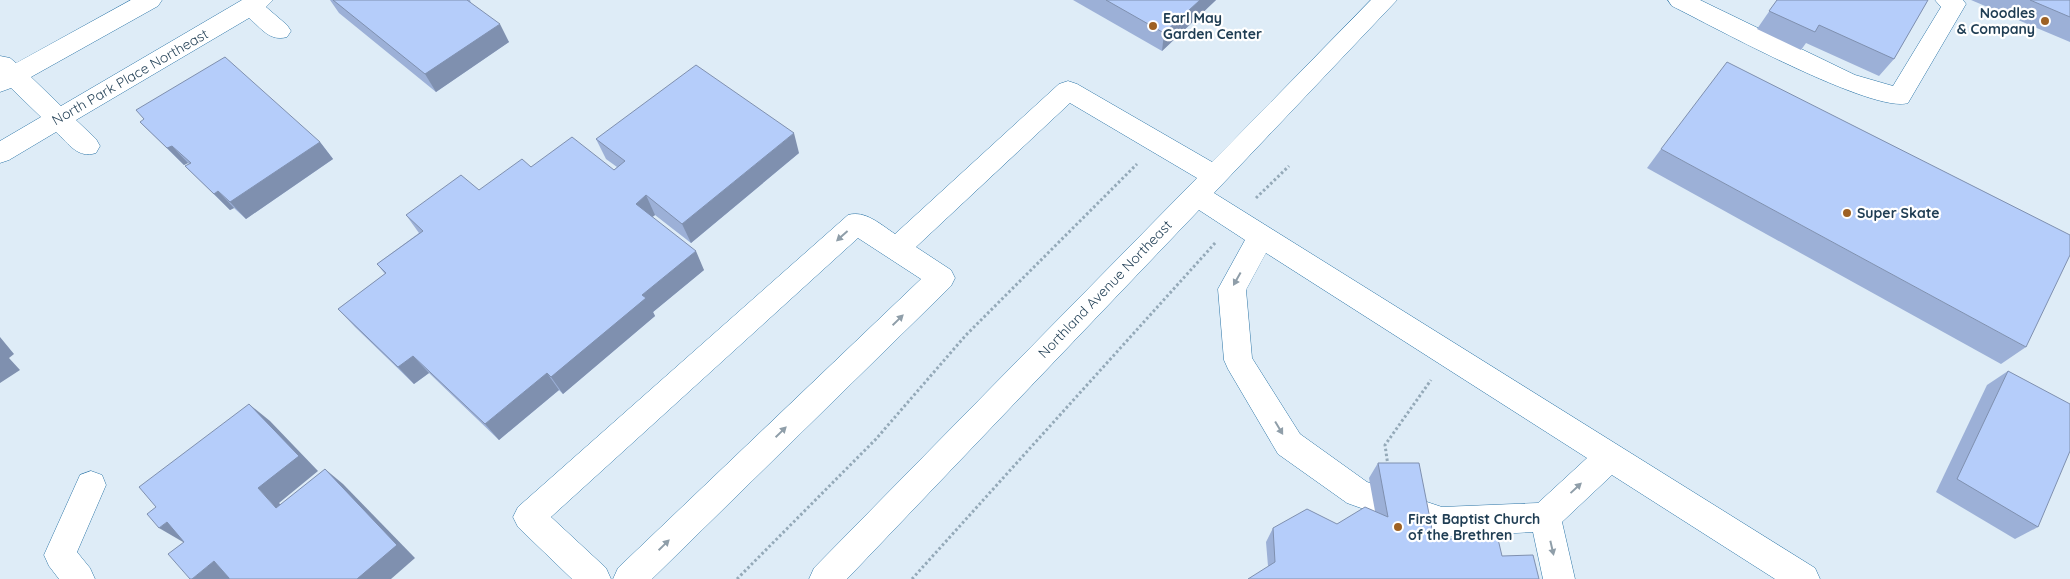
<svg xmlns="http://www.w3.org/2000/svg" width="2070" height="579" viewBox="0 0 2070 579" font-family="Quicksand,sans-serif">
	<style>
		.lines { fill: none; stroke-linecap: round; stroke-linejoin: round }
		.minor-casing { stroke: #2d76a8; stroke-width: 1 }
		.path { stroke: #94a9b8; stroke-width: 3; stroke-dasharray: 2.5 2.5; stroke-linecap: butt }
		.minor { fill: #fff; fill-rule: evenodd }
		.wall { fill: #9cb0d7 }
		.shaded-wall { fill: #7f90af }
		.building { fill: #b5cdfa; stroke: #7f90af }
		.oneway { fill: #8f9ea9 }
		.poi-dot { fill: #9e6124; stroke: #fff; stroke-width: 2 }
		.labels { text-anchor: middle; stroke-width: 4.5; stroke-linejoin: round; paint-order: stroke }
		.poi-label { font-size: 14px; font-weight: bold; fill: #1f3d53; stroke: #fff; text-anchor: start }
		.street-label { font-size: 14px; fill: #1f3d53; stroke: #fff }
	</style>
	<rect width="100%" height="100%" fill="#deecf7"/>
	<g class="lines">
		<g class="minor-casing">
			<g id="minor">
				<path d="M131,0h31l-4,6 -127,71 30,29 181,-106h31l-7,7 21,18 4,6 -4,6c-17,5 -26,-9 -38,-19l-173,102 20,19 4,7 -4,7c-18,6 -27,-9 -40,-21l-47,28 -9,3v-22l41,-24 -30,-29 -11,4v-36l10,2 6,5z"/>
				<path d="M1371,0h26l-183,193 601,375 5,11h-45l-163,-104 -50,47 13,57h-32l-10,-47 -91,5 -95,-34 -69,-49 -50,-85 -4,-9 -6,-71 27,-49 -46,-30 -352,369h-38l5,-11 383,-390 -127,-75 -154,144 35,23 4,8 -4,8 -299,293h-39l5,-11 303,-289 -63,-41 -307,279 55,51 5,11h-39l-54,-52 -5,-10 5,-10 330,-292c17,-5 32,9 47,19l164,-150 9,-3 9,3 135,78zM1266,253l321,205 -49,45 -96,4 -75,-25 -67,-48 -48,-76 -6,-68z"/>
				<path d="M1668,0h32l155,75 38,11 48,-79 -6,-7h28l3,4 -58,99c-35,11 -196,-77 -236,-97z"/>
				<polygon points="91,471 102,475 106,485 77,552 90,568 95,579 59,579 49,566 44,555 80,475"/>
			</g>
		</g>
		<g class="path">
			<polyline points="1256,198 1289,166"/>
			<polyline points="1388,466 1385,445 1431,380"/>
			<polyline points="737,579 876,439 966,335 1137,164"/>
			<polyline points="912,579 1216,242"/>
		</g>
		<use href="#minor" class="minor"/>
	</g>
	<g class="wall">
		<polygon points="330,0 470,0 471,3 509,42 436,92 339,13"/>
		<polygon points="1073,0 1216,0 1162,51"/>
		<polygon points="1777,0 1928,0 1894,59 1879,76 1806,43 1801,50 1757,29"/>
		<polygon points="1971,0 2070,0 2070,42"/>
		<polygon points="140,122 320,142 333,159 246,219 234,208 230,210 185,166 189,164 188,163 184,165"/>
		<polygon points="596,139 799,153 691,243 655,215 652,217 704,270 653,312 655,316 563,394 559,390 499,440 429,373 414,384 355,327 338,309 385,274 377,264 419,233 406,215 479,190 614,170 617,167 606,159"/>
		<polygon points="1661,149 2026,347 2001,364 1647,168"/>
		<polygon points="2008,371 2038,527 2015,539 1936,492 1987,385"/>
		<polygon points="1378,463 1434,539 1268,566 1266,542 1273,528 1337,524 1375,511 1369,478"/>
	</g>
	<g class="shaded-wall">
		<polygon points="1200,0 1216,0 1162,51 1164,33"/>
		<polygon points="500,24 509,42 436,92 425,74"/>
		<polygon points="794,133 799,153 691,243 682,224"/>
		<polygon points="320,142 333,159 246,219 230,202"/>
		<polygon points="172,146 188,163 184,165 167,148"/>
		<polygon points="218,191 234,208 230,210 214,194"/>
		<polygon points="646,195 655,215 645,223 636,204"/>
		<polygon points="696,251 704,270 653,312 655,316 563,394 551,377 642,295"/>
		<polygon points="0,337 14,354 9,358 20,370 0,383"/>
		<polygon points="413,356 429,373 414,384 398,367"/>
		<polygon points="547,373 559,390 499,440 485,424"/>
		<polygon points="249,404 270,421 318,471 279,503 297,522 276,508 258,488"/>
		<polygon points="325,469 343,484 415,558 391,579 357,579"/>
		<polygon points="167,522 191,536 183,542 159,528"/>
		<polygon points="214,561 231,579 192,579"/>
	</g>
	<g class="building">
		<polygon points="333,0 467,0 500,24 425,74"/>
		<polygon points="1106,0 1200,0 1164,33"/>
		<polygon points="1777,0 1928,0 1894,59 1819,25 1815,32 1769,11"/>
		<polygon points="2030,0 2070,0 2070,17"/>
		<polygon points="225,57 320,142 230,202 218,191 214,194 185,166 191,163 172,146 167,148 140,122 144,119 136,110"/>
		<polygon points="1727,62 2070,235 2070,255 2026,347 1661,149"/>
		<polygon points="696,65 794,133 682,224 646,195 636,204 696,251 642,295 646,298 551,377 547,373 485,424 413,356 398,367 338,309 386,273 377,264 423,231 406,215 461,175 479,190 522,159 531,167 572,137 614,170 625,161 596,139"/>
		<polygon points="2008,371 2070,404 2070,451 2038,527 1957,479"/>
		<polygon points="249,404 299,456 258,488 276,508 325,469 397,545 357,579 229,579 229,578 214,561 192,579 190,579 168,554 184,542 167,522 159,528 147,514 156,507 139,487"/>
		<polygon points="1378,463 1419,463 1434,539 1498,539 1502,556 1533,555 1539,579 1248,579 1275,562 1273,528 1307,509 1337,524 1365,507 1388,517"/>
	</g>
	<defs><path id="oneway-solid" d="M-6-.8H1V-3.2L6.5 0L1 3.2V.8H-6Z" transform="scale(1.25)"/></defs>
	<g class="oneway">
		<use href="#oneway-solid" transform="translate(842 236) rotate(138)"/>
		<use href="#oneway-solid" transform="translate(1237 279) rotate(119)"/>
		<use href="#oneway-solid" transform="translate(898 320) rotate(-44)"/>
		<use href="#oneway-solid" transform="translate(1279 428) rotate(59)"/>
		<use href="#oneway-solid" transform="translate(781 432) rotate(-44)"/>
		<use href="#oneway-solid" transform="translate(1576 488) rotate(-43)"/>
		<use href="#oneway-solid" transform="translate(664 545) rotate(-44)"/>
		<use href="#oneway-solid" transform="translate(1552 548) rotate(77)"/>
	</g>
	<g class="poi-dot">
		<circle cx="2045" cy="21" r="5"/>
		<circle cx="1153" cy="26" r="5"/>
		<circle cx="1847" cy="213" r="5"/>
		<circle cx="1398" cy="527" r="5"/>
	</g>
	<g class="labels">
		<g class="poi-label">
			<text x="2035" y="18" text-anchor="end">Noodles<tspan x="2035" dy="16">&amp; Company</tspan></text>
			<text x="1163" y="23">Earl May<tspan x="1163" dy="16">Garden Center</tspan></text>
			<text x="1857" y="218">Super Skate</text>
			<text x="1408" y="524">First Baptist Church<tspan x="1408" dy="16">of the Brethren</tspan></text>
		</g>
		<g class="street-label">
			<text transform="translate(130 77) rotate(-30)" y="5">North Park Place Northeast</text>
			<text transform="translate(1105 289) rotate(-46)" y="5">Northland Avenue Northeast</text>
		</g>
	</g>
</svg>
